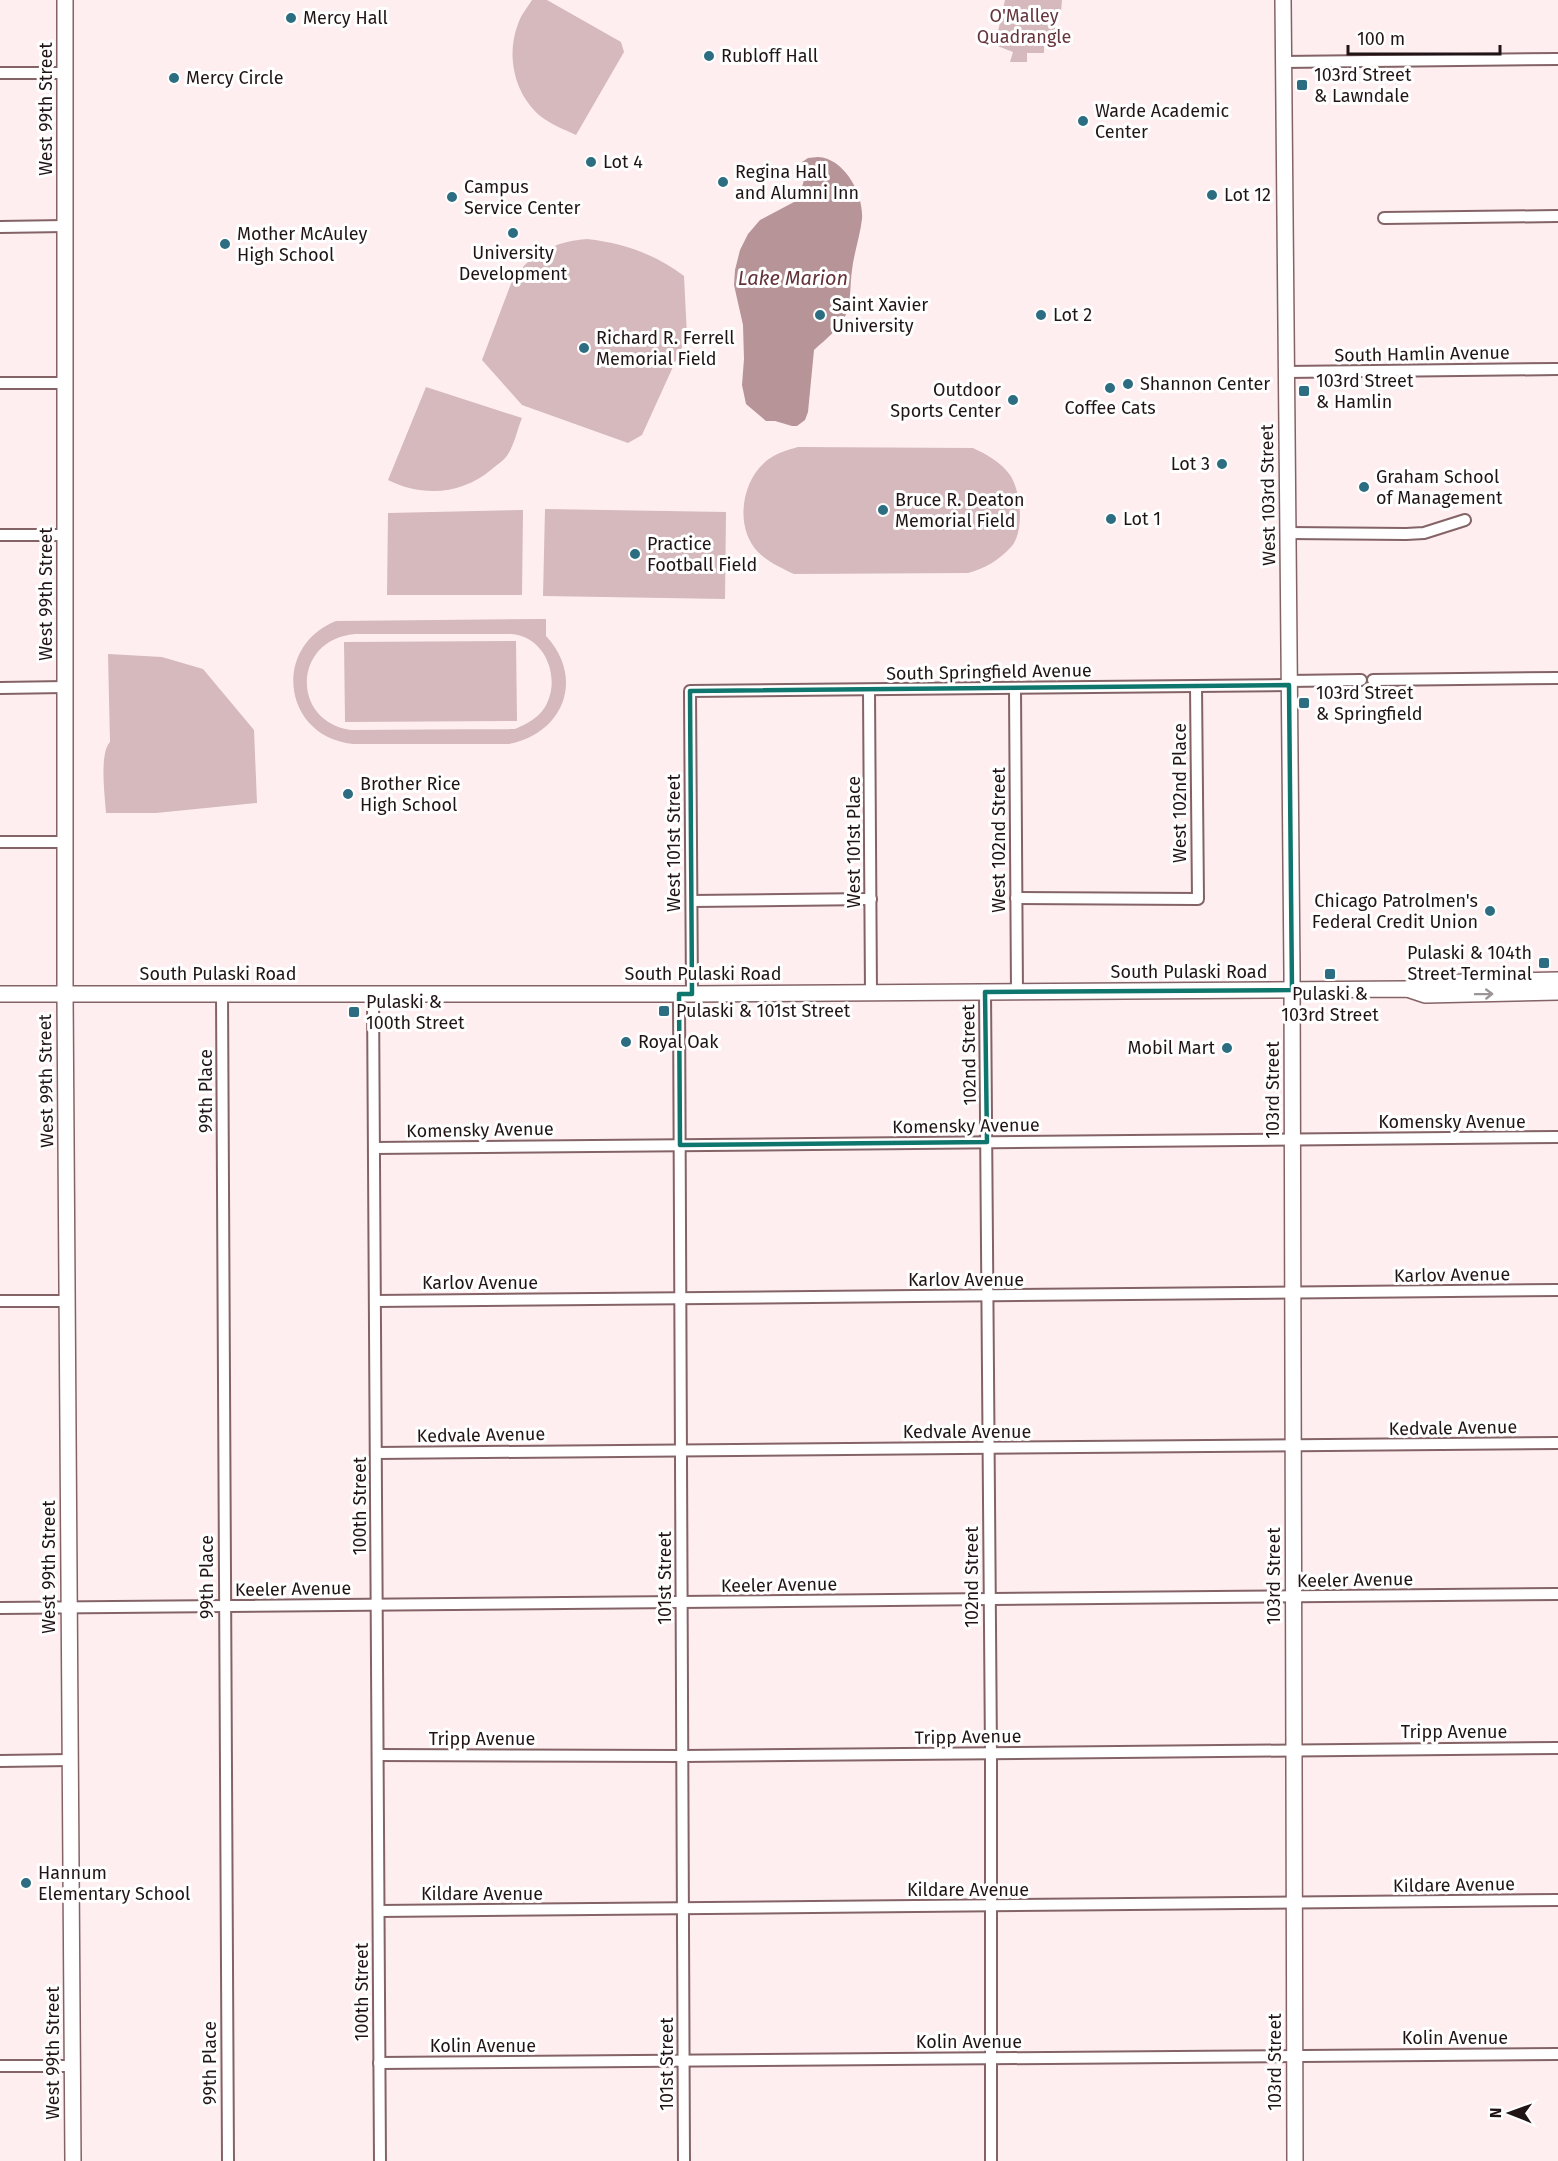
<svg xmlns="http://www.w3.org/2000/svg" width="1558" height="2161" viewBox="0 0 1558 2161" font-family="'Fira Sans',sans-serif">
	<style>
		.green { fill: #d5b9bc; fill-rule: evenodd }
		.water { fill: #b69497 }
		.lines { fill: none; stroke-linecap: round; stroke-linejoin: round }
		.street-casing { stroke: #846366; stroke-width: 14 }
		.secondary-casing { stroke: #846366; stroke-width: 18 }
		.street { stroke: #fff; stroke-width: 10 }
		.secondary { stroke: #fff; stroke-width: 15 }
		.oneway { stroke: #9b9596 }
		.marked { fill: none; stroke: #0f766e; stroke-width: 4.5; stroke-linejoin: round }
		.poi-dot { fill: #2c6d81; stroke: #fff; stroke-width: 2 }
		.labels { text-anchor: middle; stroke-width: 6; stroke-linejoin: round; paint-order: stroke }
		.park-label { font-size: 18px; fill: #66353c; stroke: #fff }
		.poi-label { font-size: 18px; fill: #211416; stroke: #fff; text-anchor: start }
		.street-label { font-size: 18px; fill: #211416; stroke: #fff }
		.water-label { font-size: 20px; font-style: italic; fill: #633239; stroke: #fff }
	</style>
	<rect width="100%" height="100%" fill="#feeef0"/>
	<g class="green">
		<path d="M532,0h15l74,42 3,10 -48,83c-13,-6 -26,-11 -37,-20 -25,-22 -33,-60 -21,-91 3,-9 9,-16 14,-24z"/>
		<polygon points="1005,0 1062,0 1061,12 1052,11 1049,23 1053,27 1061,27 1061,41 1044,41 1044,53 1027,53 1027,62 1010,62 1013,52 995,45"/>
		<path d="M587,239c36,4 68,15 97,37l3,60 -45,99 -14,8 -106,-38 -40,-45 30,-79c17,-27 44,-40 75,-42z"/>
		<path d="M426,387l96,31c-5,12 -8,29 -16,39 -4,5 -10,8 -14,12 -30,26 -70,28 -104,11z"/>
		<path d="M798,447l175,1c13,6 29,15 37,27 11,16 15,57 1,72 -12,13 -27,22 -43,26l-174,1c-12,-6 -26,-12 -36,-22 -23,-24 -17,-68 6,-89 9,-9 23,-13 34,-16z"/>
		<polygon points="545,509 726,512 725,599 543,596"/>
		<polygon points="523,510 522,595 387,595 388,513"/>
		<path d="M546,619v17c39,42 18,97 -37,108h-156c-70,-7 -82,-97 -17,-123zM355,634h156c34,2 51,44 34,73 -7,11 -18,17 -30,22l-164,1c-61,-9 -58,-91 4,-96z"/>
		<polygon points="516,641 517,721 345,722 344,642"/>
		<path d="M108,654l54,3 41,12 51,61 3,73 -101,10h-50c-1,-17 -7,-59 4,-71z"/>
	</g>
	<path class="water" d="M818,157c26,1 46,37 44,62 -2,17 -8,34 -10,51 -2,13 -1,29 -5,42 -6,16 -21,27 -33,38l-6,62 -3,8 -8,6h-5l-17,-5h-9l-20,-17 -4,-19 2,-26 -1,-34 -9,-40 1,-15 5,-20 8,-16 12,-14 34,-18 6,-9 6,-19 -4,-12 6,-4z"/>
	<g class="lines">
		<g class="street-casing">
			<g id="street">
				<polyline points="1283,62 1558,59"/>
				<polyline points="0,73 65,73"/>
				<polyline points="1384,218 1558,216"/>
				<polyline points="0,227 65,226"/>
				<polyline points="1286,372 1558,369"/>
				<polyline points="0,383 65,383"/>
				<polyline points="1288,533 1406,534 1424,533 1465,520"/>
				<polyline points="0,535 66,535"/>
				<polyline points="1373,680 1558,678"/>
				<polyline points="1289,681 1361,680"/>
				<polyline points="0,688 65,687"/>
				<polyline points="1015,688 1017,992"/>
				<polyline points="869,690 871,993"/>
				<polyline points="0,842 65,842"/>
				<polyline points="1016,898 1198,899 1196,686"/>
				<polyline points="692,901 871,899"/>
				<polyline points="985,992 991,1753 991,2161"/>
				<polyline points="222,993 228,2161"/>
				<polyline points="679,994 684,2161"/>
				<polyline points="692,994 690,691 1289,685"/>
				<polyline points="373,995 380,2161"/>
				<polyline points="374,1148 1558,1137"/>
				<polyline points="0,1301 68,1301"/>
				<polyline points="375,1301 1558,1290"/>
				<polyline points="376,1453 1558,1443"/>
				<polyline points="0,1608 1558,1594"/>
				<polyline points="378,1755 683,1756 1558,1748"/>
				<polyline points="0,1761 70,1760"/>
				<polyline points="379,1911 1558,1900"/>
				<polyline points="379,2063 1558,2054"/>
				<polyline points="0,2066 72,2066"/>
			</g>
		</g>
		<g class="secondary-casing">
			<g id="secondary">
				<polyline points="65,0 65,994 73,2161"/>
				<polyline points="1283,0 1292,972 1295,2161"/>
				<polyline points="1407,989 1425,983 1558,980"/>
				<polyline points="0,994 692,994 1407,989 1425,995 1558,992"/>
			</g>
		</g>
		<use href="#street" class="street"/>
		<use href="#secondary" class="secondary"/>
	</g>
	<defs><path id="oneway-shaft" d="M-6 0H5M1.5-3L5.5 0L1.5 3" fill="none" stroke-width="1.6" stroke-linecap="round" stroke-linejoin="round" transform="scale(1.5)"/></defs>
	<use class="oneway" href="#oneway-shaft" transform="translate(1484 994) rotate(-1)"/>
	<path class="marked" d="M1289,685l3,305 -307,2 2,150 -307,3 -1,-151h13l-2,-303z"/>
	<g class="poi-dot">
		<circle cx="291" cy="18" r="6"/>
		<circle cx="709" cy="56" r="6"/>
		<circle cx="174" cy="78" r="6"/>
		<rect x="1296" y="79" width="12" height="12" rx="3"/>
		<circle cx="1083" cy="121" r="6"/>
		<circle cx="591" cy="162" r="6"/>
		<circle cx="723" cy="182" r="6"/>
		<circle cx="1212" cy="195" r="6"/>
		<circle cx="452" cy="197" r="6"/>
		<circle cx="513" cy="233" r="6"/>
		<circle cx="225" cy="244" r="6"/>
		<circle cx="820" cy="315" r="6"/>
		<circle cx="1041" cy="315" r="6"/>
		<circle cx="584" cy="348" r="6"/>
		<circle cx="1128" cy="384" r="6"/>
		<circle cx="1110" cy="388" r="6"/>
		<rect x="1298" y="385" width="12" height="12" rx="3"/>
		<circle cx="1013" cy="400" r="6"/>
		<circle cx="1222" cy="464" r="6"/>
		<circle cx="1364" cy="487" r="6"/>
		<circle cx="883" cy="510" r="6"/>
		<circle cx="1111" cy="519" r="6"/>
		<circle cx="635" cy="554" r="6"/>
		<rect x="1298" y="697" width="12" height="12" rx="3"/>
		<circle cx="348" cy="794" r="6"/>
		<circle cx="1490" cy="911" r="6"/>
		<rect x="1538" y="957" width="12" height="12" rx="3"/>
		<rect x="1324" y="968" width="12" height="12" rx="3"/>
		<rect x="658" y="1005" width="12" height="12" rx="3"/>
		<rect x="348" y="1006" width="12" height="12" rx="3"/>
		<circle cx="626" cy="1042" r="6"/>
		<circle cx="1227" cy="1048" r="6"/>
		<circle cx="26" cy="1883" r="6"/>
	</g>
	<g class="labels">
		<g class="park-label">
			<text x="1024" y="22">O'Malley<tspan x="1024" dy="21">Quadrangle</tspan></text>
		</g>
		<g class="poi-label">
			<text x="303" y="24">Mercy Hall</text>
			<text x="721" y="62">Rubloff Hall</text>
			<text x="1314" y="81">103rd Street<tspan x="1314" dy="21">&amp; Lawndale</tspan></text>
			<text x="186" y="84">Mercy Circle</text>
			<text x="1095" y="117">Warde Academic<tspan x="1095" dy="21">Center</tspan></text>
			<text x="603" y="168">Lot 4</text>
			<text x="735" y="178">Regina Hall<tspan x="735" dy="21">and Alumni Inn</tspan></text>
			<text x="464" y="193">Campus<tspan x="464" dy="21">Service Center</tspan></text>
			<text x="1224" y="201">Lot 12</text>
			<text x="237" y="240">Mother McAuley<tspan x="237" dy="21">High School</tspan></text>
			<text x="513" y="259" text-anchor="middle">University<tspan x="513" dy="21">Development</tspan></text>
			<text x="832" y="311">Saint Xavier<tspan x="832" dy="21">University</tspan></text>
			<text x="1053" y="321">Lot 2</text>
			<text x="596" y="344">Richard R. Ferrell<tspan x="596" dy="21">Memorial Field</tspan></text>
			<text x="1316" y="387">103rd Street<tspan x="1316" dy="21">&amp; Hamlin</tspan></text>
			<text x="1140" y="390">Shannon Center</text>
			<text x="1001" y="396" text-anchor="end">Outdoor<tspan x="1001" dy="21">Sports Center</tspan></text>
			<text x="1110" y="414" text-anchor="middle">Coffee Cats</text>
			<text x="1210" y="470" text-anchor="end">Lot 3</text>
			<text x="1376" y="483">Graham School<tspan x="1376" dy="21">of Management</tspan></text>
			<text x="895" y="506">Bruce R. Deaton<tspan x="895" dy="21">Memorial Field</tspan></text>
			<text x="1123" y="525">Lot 1</text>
			<text x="647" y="550">Practice<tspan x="647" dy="21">Football Field</tspan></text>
			<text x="1316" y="699">103rd Street<tspan x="1316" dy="21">&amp; Springfield</tspan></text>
			<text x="360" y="790">Brother Rice<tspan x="360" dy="21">High School</tspan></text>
			<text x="1478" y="907" text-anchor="end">Chicago Patrolmen's<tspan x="1478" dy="21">Federal Credit Union</tspan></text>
			<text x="1532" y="959" text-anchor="end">Pulaski &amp; 104th<tspan x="1532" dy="21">Street Terminal</tspan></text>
			<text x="1330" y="1000" text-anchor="middle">Pulaski &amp;<tspan x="1330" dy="21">103rd Street</tspan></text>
			<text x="366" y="1008">Pulaski &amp;<tspan x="366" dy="21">100th Street</tspan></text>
			<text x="676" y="1017">Pulaski &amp; 101st Street</text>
			<text x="638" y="1048">Royal Oak</text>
			<text x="1215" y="1054" text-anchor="end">Mobil Mart</text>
			<text x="38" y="1879">Hannum<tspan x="38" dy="21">Elementary School</tspan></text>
		</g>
		<g class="street-label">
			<text transform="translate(46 109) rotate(-90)" y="6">West 99th Street</text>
			<text transform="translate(1422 354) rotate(-1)" y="6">South Hamlin Avenue</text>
			<text transform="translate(1268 495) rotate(-91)" y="6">West 103rd Street</text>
			<text transform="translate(46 594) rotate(-90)" y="6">West 99th Street</text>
			<text transform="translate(989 672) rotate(-1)" y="6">South Springfield Avenue</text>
			<text transform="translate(1180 793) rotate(-90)" y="6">West 102nd Place</text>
			<text transform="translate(999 840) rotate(-90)" y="6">West 102nd Street</text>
			<text transform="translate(854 842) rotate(-90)" y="6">West 101st Place</text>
			<text transform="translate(674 843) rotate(-90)" y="6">West 101st Street</text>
			<text x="1189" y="978">South Pulaski Road</text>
			<text x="218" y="980">South Pulaski Road</text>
			<text x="703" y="980">South Pulaski Road</text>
			<text transform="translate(969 1055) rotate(-91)" y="6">102nd Street</text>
			<text transform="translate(46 1081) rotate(-91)" y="6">West 99th Street</text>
			<text transform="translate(1273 1090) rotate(-90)" y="6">103rd Street</text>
			<text transform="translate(206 1091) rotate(-90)" y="6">99th Place</text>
			<text x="1452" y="1128">Komensky Avenue</text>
			<text transform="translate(966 1126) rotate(-1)" y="6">Komensky Avenue</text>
			<text transform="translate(480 1130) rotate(-1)" y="6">Komensky Avenue</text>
			<text transform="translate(1452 1275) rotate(-1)" y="6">Karlov Avenue</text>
			<text x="966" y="1286">Karlov Avenue</text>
			<text x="480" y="1289">Karlov Avenue</text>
			<text transform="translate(1453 1428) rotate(-1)" y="6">Kedvale Avenue</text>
			<text x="967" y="1438">Kedvale Avenue</text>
			<text transform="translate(481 1435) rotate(-1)" y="6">Kedvale Avenue</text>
			<text transform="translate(360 1506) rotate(-90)" y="6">100th Street</text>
			<text transform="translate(49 1567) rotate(-90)" y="6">West 99th Street</text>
			<text transform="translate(1274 1576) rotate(-90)" y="6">103rd Street</text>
			<text transform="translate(207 1577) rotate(-90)" y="6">99th Place</text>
			<text transform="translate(972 1577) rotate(-90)" y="6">102nd Street</text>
			<text transform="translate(665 1578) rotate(-90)" y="6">101st Street</text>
			<text transform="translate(1355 1580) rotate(-1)" y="6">Keeler Avenue</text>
			<text transform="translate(779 1585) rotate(-1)" y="6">Keeler Avenue</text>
			<text transform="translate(293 1589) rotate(-1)" y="6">Keeler Avenue</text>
			<text x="1454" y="1738">Tripp Avenue</text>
			<text transform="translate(968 1737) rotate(-1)" y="6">Tripp Avenue</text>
			<text x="482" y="1745">Tripp Avenue</text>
			<text transform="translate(1454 1885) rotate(-1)" y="6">Kildare Avenue</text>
			<text x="968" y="1896">Kildare Avenue</text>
			<text x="482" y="1900">Kildare Avenue</text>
			<text transform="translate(362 1992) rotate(-90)" y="6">100th Street</text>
			<text x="1455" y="2044">Kolin Avenue</text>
			<text x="969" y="2048">Kolin Avenue</text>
			<text x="483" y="2052">Kolin Avenue</text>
			<text transform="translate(53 2053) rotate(-90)" y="6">West 99th Street</text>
			<text transform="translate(1275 2062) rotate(-90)" y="6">103rd Street</text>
			<text transform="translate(210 2063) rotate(-90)" y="6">99th Place</text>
			<text transform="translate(667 2064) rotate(-90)" y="6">101st Street</text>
		</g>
		<g class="water-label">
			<text x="793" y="285">Lake Marion</text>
		</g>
	</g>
	<g transform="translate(1510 2113) rotate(271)" stroke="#ffffff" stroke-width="4.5" paint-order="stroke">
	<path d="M0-4.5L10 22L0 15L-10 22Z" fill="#211416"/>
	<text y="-9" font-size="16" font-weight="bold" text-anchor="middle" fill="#211416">N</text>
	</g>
	<path d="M1348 45v9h152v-9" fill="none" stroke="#211416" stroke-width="3"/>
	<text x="1357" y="45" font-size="18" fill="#211416" stroke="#ffffff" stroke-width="4.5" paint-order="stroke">100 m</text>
</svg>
